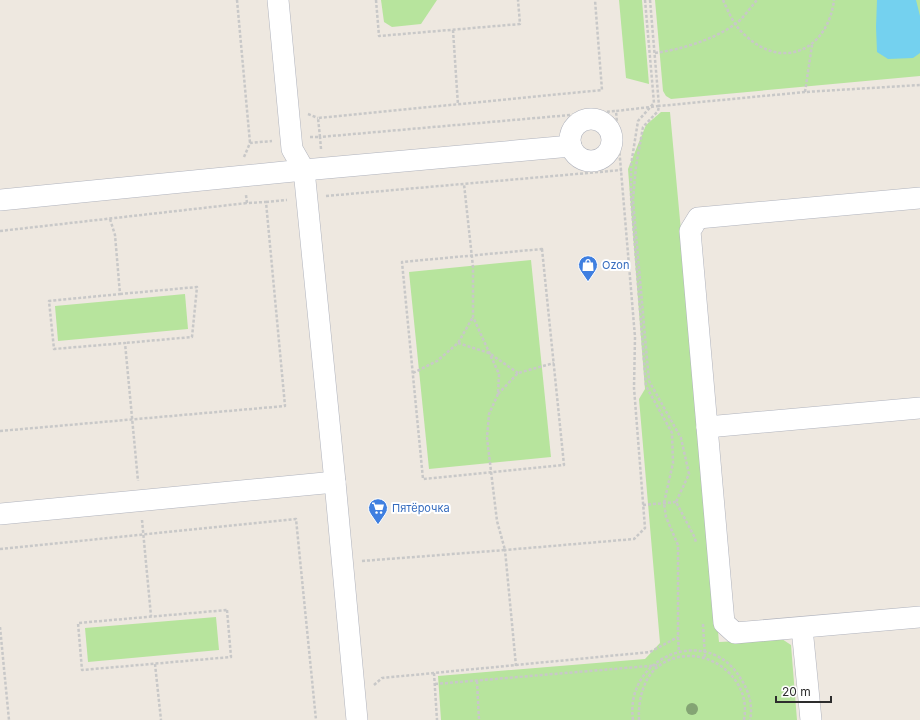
<svg xmlns="http://www.w3.org/2000/svg" width="920" height="720" viewBox="0 0 920 720" font-family="Inter,sans-serif">
	<style>
		.green { fill: #b7e49d }
		.water { fill: #74d1ef }
		.lines { fill: none; stroke-linecap: round; stroke-linejoin: round }
		.minor-casing { stroke: #b0b3bd; stroke-width: 22 }
		.path { stroke: #c8c8c8; stroke-width: 2.5; stroke-dasharray: 3 2; stroke-linecap: butt }
		.minor { stroke: #fff; stroke-width: 21 }
		.tree { fill: #84a474 }
		.labels { text-anchor: middle; stroke-width: 4; stroke-linejoin: round; paint-order: stroke }
		.shop-label { font-size: 11px; fill: #366cbe; stroke: #fff; text-anchor: start }
	</style>
	<rect width="100%" height="100%" fill="#eee8e0"/>
	<g class="green">
		<polygon points="381,0 437,0 421,24 392,27 384,22"/>
		<polygon points="619,0 642,0 649,84 626,78"/>
		<polygon points="655,0 920,0 920,76 671,99 666,96 663,91"/>
		<polygon points="661,112 670,112 719,642 782,639 791,645 797,720 441,720 438,676 645,659 660,643 639,399 645,389 628,169 646,125"/>
		<polygon points="531,260 551,457 429,469 409,272"/>
		<polygon points="185,294 188,329 58,341 55,306"/>
		<polygon points="216,617 219,650 88,662 85,628"/>
	</g>
	<polygon class="water" points="877,0 916,0 920,16 920,53 913,58 888,59 877,52 876,27"/>
	<g class="lines">
		<g class="minor-casing">
			<g id="minor">
				<polyline points="278,0 292,149 304,170 335,482 357,720"/>
				<circle cx="591" cy="140" r="21"/>
				<polyline points="920,198 698,218 690,231 724,623 735,633 920,617"/>
				<polyline points="0,200 304,170 571,146"/>
				<polyline points="707,427 920,408"/>
				<polyline points="0,514 335,482"/>
				<polyline points="802,628 811,720"/>
			</g>
		</g>
		<g class="path">
			<polyline points="237,0 250,143"/>
			<polyline points="376,0 379,36 520,24 518,0"/>
			<polyline points="645,0 654,103 638,121 631,165 631,197 646,386 672,433 673,463 664,503 666,517 678,545 678,637 679,652"/>
			<polyline points="650,0 659,106 805,92 920,85"/>
			<path d="M723,0c6,13 11,26 23,36 38,35 82,13 88,-36"/>
			<polyline points="453,30 458,105"/>
			<path d="M655,53c27,-4 55,-12 79,-28 8,-5 16,-17 23,-25"/>
			<polyline points="805,92 812,45"/>
			<polyline points="308,114 318,118"/>
			<polyline points="310,137 320,137 318,118 602,90 595,0"/>
			<polyline points="321,149 320,137 616,111"/>
			<polyline points="244,157 250,143 272,141"/>
			<polyline points="326,196 622,170"/>
			<polyline points="266,202 287,200"/>
			<polyline points="110,219 115,235 120,294 49,301 54,349 125,343 138,481"/>
			<polyline points="0,231 247,203"/>
			<polygon points="542,249 564,465 423,479 402,262"/>
			<polyline points="120,294 197,287 192,337 125,343"/>
			<polyline points="458,343 489,353 518,373"/>
			<polyline points="413,373 437,361 458,343 473,317"/>
			<polyline points="498,394 518,373 554,363"/>
			<polyline points="0,431 285,406 266,202 247,203 246,195"/>
			<polyline points="643,505 676,502"/>
			<polyline points="142,520 151,616"/>
			<polyline points="0,549 296,519 316,720"/>
			<polyline points="362,561 505,550 497,521 487,438 489,414 498,394 499,374 473,317 473,267 464,184"/>
			<polygon points="227,610 231,657 82,670 78,623"/>
			<polyline points="703,624 705,658"/>
			<polyline points="0,627 9,720"/>
			<polyline points="155,664 161,720"/>
			<polyline points="516,666 505,550 634,539 645,528 634,388 635,337 616,111 659,106 658,111 643,127 636,166 633,200 649,381 681,438 689,474 676,502 694,536 696,542"/>
			<polyline points="434,673 437,720"/>
			<polyline points="477,681 479,720"/>
			<polyline points="435,684 661,665"/>
			<polyline points="374,685 382,678 650,652 678,637"/>
			<path d="M633,720c-9,-64 75,-97 108,-41 8,12 12,27 9,41"/>
			<path d="M639,720c-1,-17 3,-38 16,-51 27,-24 69,-13 85,19 5,10 6,21 4,32"/>
		</g>
		<use href="#minor" class="minor"/>
	</g>
	<circle class="tree" cx="692" cy="709" r="6"/>
	<defs>
		<g id="shop-pin" transform="scale(1)"><path d="M0 17L-7.5 6A9.5 9.5 0 1 1 7.5 6Z" fill="#3f7fe0" stroke="#fff"/><path d="M-5-2.5h2.3a2.7 3.5 0 0 1 5.4 0H5L5.5 6h-11ZM-1.5-2.5h3a1.5 2.3 0 0 0-3 0Z" fill="#fff"/></g>
		<g id="supermarket-pin" transform="scale(1)"><path d="M0 17L-7.5 6A9.5 9.5 0 1 1 7.5 6Z" fill="#3f7fe0" stroke="#fff"/><path d="M-6-5.5h2.5l.6 2H6L4.5 2H-2.5L-4.4-4H-6ZM-1.5 3.2a1.3 1.3 0 1 0 .1 0ZM3 3.2a1.3 1.3 0 1 0 .1 0Z" fill="#fff"/></g>
	</defs>
	<g fill-rule="evenodd">
		<use href="#shop-pin" x="588" y="265"/>
		<use href="#supermarket-pin" x="378" y="508"/>
	</g>
	<g class="labels">
		<g class="shop-label">
			<text x="602" y="269">Ozon</text>
			<text x="392" y="512">Пятёрочка</text>
		</g>
	</g>
	<path d="M776 696v6h55v-6" fill="none" stroke="#2d2d2d" stroke-width="2"/>
	<text x="782" y="696" font-size="12" fill="#2d2d2d" stroke="#ffffff" stroke-width="3" paint-order="stroke">20 m</text>
</svg>
